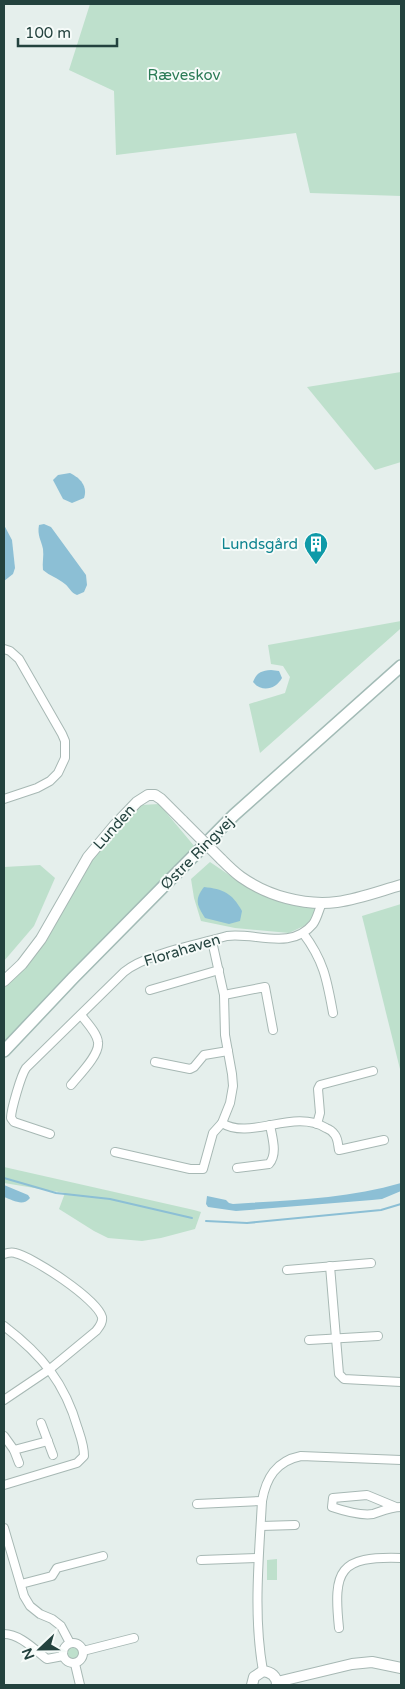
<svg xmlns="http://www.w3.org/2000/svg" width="405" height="1689" viewBox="0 0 405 1689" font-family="'Varela Round',sans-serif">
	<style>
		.green { fill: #bee0cc }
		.water { fill: #8cbfd5 }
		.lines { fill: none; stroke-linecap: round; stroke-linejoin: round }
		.stream { stroke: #8cbfd5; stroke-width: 2 }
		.minor-casing { stroke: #a7b8b4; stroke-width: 10 }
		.tertiary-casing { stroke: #a7b8b4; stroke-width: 12 }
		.secondary-casing { stroke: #a3bbb6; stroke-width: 14 }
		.minor { stroke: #fff; stroke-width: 8 }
		.tertiary { stroke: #fff; stroke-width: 10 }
		.secondary { stroke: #fff; stroke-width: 11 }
		.tertiary-bridge-casing { stroke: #a7b8b4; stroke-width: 12; stroke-linecap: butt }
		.tertiary-bridge { stroke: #fff; stroke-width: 10 }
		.labels { text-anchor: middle; stroke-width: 4; stroke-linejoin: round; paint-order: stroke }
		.park-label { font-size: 15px; fill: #2b7b56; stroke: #f6fbf9 }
		.culture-label { font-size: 15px; fill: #0d838f; stroke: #f6fbf9; text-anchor: end }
		.street-label { font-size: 15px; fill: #23423e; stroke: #f6fbf9 }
	</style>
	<rect width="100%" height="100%" fill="#e5efec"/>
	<g class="green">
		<polygon points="90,4 401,4 401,196 310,193 296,133 116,155 114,91 69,70"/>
		<polygon points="401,372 401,462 375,470 307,387"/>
		<polygon points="401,621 401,628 399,630 260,753 249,704 285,693 290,677 283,666 271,664 268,645"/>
		<polygon points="159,804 195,847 103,940 4,1043 4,988 20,973 40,948 91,857 141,805"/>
		<path d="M210,862c25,17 51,36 82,43 7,1 15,1 23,3l-1,7 -8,10 -17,8 -54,-5 -34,-7 -7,-23 -3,-19z"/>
		<polygon points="40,865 55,878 34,926 4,961 4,867"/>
		<polygon points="401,904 401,1073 362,916"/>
		<polygon points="4,1167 194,1210 201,1212 195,1229 161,1238 142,1241 108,1238 94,1231 59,1209 65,1193 4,1183"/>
		<polygon points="277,1559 277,1580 267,1580 267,1560"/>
		<circle cx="73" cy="1653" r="7"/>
	</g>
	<g class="water">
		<path d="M70,473c10,5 18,13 14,25l-12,5 -9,-4 -10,-19 5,-5z"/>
		<path d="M44,524l7,3 35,48 1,10 -3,7 -7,3c-6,-2 -7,-7 -12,-11 -7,-6 -15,-8 -22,-14 -1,-7 1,-14 0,-21 -2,-9 -6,-14 -4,-24z"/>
		<polygon points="4,525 12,540 15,568 13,574 4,581"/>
		<path d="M271,670l8,1 3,7c-6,11 -20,15 -29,4 4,-10 8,-11 18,-12z"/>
		<path d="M204,887c19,2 28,6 38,24l-2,10 -11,3 -24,-6c-8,-13 -11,-18 -1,-31z"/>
		<path d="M401,1183v8l-19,8 -10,1 -136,11 -28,-4 -2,-3 1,-8 19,4 3,3 4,1c56,-4 114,-5 168,-21z"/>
		<path d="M4,1185l24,10 2,3c-7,9 -17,2 -26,-1z"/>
	</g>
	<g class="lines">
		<g class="stream">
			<polyline points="4,1178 56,1193 110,1199 192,1218"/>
			<polyline points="206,1221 247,1223 381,1210 401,1204"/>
		</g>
		<g class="minor-casing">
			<g id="minor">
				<polyline points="4,649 10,651 19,659 62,734 65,741 65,758 58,773 50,781 37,788 4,799"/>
				<path d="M303,933c21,28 24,47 30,80"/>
				<polyline points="150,990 219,970"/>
				<polyline points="224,995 265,987 273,1030"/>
				<polyline points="155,1062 190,1069 194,1067 204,1055 228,1051"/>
				<path d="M71,1085c7,-9 29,-30 27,-43 -1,-9 -11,-19 -17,-27"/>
				<path d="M222,1123c28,18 72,-15 104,5 3,1 7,4 9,7 3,4 3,10 4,15l45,-10"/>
				<polyline points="317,1124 320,1113 318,1089 320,1085 373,1071"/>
				<path d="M50,1134l-36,-12 -3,-4c0,-8 10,-43 15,-50l98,-96c21,-18 75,-28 103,-36 28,-4 64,15 86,-12 4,-5 6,-15 9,-21"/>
				<polyline points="115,1152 190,1169 203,1169 213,1133 222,1123 230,1103 233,1086 232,1074 225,1035 224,995 212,941"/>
				<path d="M237,1168l32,-4c9,-10 3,-27 1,-39"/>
				<path d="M4,1254c3,-1 8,-2 11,-1 18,4 82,46 87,64 1,6 -3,10 -6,14l-46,38 -46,31"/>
				<polyline points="330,1266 339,1374 344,1379 401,1382"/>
				<polyline points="287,1270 371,1263"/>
				<path d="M4,1326c38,29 61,57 74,103 3,9 6,17 6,27l-7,7 -73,22"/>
				<polyline points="309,1340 378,1336"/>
				<polyline points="41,1423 53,1455"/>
				<polyline points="4,1436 14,1450 19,1463"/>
				<polyline points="14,1450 48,1441"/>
				<polyline points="197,1504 262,1501"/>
				<path d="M396,1507l-29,-12 -34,3 -1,9c12,4 28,9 41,7 9,-3 18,-7 28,-7"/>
				<polyline points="261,1526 295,1525"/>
				<polyline points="4,1528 24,1596 30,1606 40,1614 52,1619 61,1626 70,1643"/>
				<polyline points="201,1560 258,1558"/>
				<polyline points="21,1584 52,1576 57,1568 103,1556"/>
				<path d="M339,1628c-6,-58 0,-72 62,-70"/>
				<path d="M4,1634c16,0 31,16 43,25l16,-3"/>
				<circle cx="73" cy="1653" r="10"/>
				<polyline points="83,1651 134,1638"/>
				<polyline points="75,1664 80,1685"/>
				<path d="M263,1671c-10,-56 -4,-113 -1,-170 4,-23 14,-40 39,-45l100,4"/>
			</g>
		</g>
		<g class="tertiary-casing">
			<g id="tertiary">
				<path d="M221,859c6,6 13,13 20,18 27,19 63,29 96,25 22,-3 43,-11 64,-17"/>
				<polyline points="4,981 22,964 41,939 88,857 114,826 137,802 148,795 155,795 161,799 183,821"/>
				<polyline points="277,1682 352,1664 372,1662 401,1668"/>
				<path d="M252,1685l2,-8 9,-6c8,1 14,5 14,14"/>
			</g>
		</g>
		<g class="secondary-casing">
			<polyline id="secondary" points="4,1051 73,978 234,815 401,666"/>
		</g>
		<use href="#minor" class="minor"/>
		<use href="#tertiary" class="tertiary"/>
		<use href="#secondary" class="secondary"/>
		<g class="tertiary-bridge-casing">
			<polyline id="tertiary-bridge" points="183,821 221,859"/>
		</g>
		<use href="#tertiary-bridge" class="tertiary-bridge"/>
	</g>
	<defs>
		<g id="building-pin" transform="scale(1.25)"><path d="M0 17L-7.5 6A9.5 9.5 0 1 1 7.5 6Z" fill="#0f9aa8" stroke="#f6fbf9"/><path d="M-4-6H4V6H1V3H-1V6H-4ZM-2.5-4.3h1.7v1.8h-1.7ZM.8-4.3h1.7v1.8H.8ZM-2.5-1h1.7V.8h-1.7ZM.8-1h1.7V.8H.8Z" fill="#fff"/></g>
	</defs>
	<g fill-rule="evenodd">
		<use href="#building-pin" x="316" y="544"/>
	</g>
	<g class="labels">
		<g class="park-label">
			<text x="184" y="80">Ræveskov</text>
		</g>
		<g class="culture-label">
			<text x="298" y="549">Lundsgård</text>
		</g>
		<g class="street-label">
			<text transform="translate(114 827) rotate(-48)" y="5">Lunden</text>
			<text transform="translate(197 853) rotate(-45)" y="5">Østre Ringvej</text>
			<text transform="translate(182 950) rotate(-17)" y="5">Florahaven</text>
		</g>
	</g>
	<rect width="405" height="1689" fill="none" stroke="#23423e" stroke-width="10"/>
	<g transform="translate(40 1649) rotate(248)" stroke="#f6fbf9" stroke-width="4" paint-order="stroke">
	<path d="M0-4L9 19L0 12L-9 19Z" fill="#23423e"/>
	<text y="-8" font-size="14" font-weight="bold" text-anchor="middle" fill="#23423e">N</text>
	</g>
	<path d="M18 38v8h99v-8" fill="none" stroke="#23423e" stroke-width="2.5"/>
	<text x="25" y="38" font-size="15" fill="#23423e" stroke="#f6fbf9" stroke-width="4" paint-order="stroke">100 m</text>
</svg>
